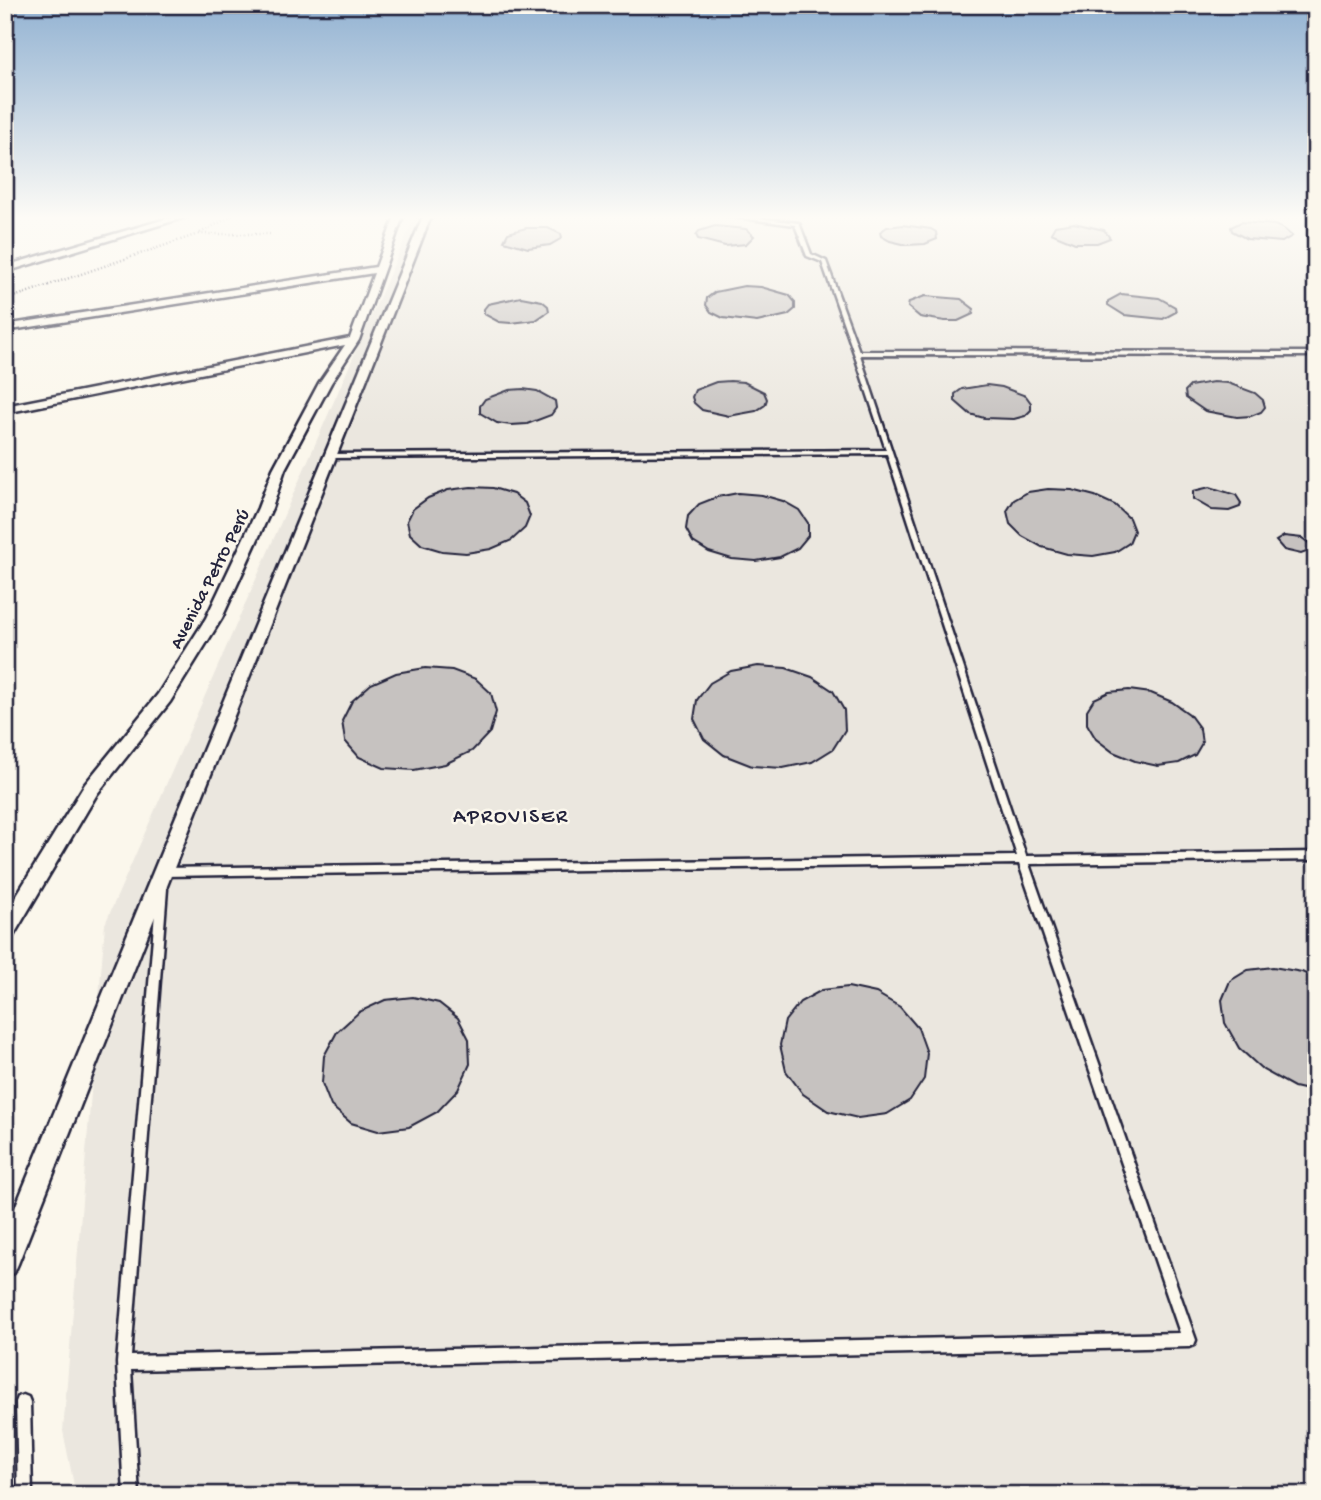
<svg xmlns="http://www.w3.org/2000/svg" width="1321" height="1500" viewBox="0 0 1321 1500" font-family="'Gochi Hand',sans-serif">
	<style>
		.built { fill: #ebe7df }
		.building { fill: #c6c2c0; stroke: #22223b; stroke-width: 2 }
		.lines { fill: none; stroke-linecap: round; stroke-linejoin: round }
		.lane-casing { stroke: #22223b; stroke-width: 5 }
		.street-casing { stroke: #22223b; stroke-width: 5 }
		.path { stroke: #22223b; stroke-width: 2.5; stroke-dasharray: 1 2.5; stroke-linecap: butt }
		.lane { fill: #fbf7ec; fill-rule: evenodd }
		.street { fill: #fbf7ec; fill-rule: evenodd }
		.labels { text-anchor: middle; stroke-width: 5; stroke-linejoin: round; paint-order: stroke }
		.street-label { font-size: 19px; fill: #22223b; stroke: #fbf7ec }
		.neighbourhood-label { font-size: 21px; letter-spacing: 2px; fill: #22223b; stroke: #fbf7ec }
	</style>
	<rect width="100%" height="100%" fill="#fbf7ec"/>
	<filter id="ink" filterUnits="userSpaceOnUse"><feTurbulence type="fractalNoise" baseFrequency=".0143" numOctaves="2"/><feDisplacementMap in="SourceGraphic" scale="14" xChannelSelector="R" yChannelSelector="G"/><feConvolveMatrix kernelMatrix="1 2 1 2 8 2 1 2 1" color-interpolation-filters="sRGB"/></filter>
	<g filter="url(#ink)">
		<polygon class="built" points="415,216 1316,216 1316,1495 76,1495 63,1431 105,924"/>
		<g class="building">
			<polygon points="1241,222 1275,225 1284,229 1292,236 1282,242 1247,239 1232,231 1231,227"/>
			<polygon points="1074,223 1104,230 1110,238 1097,243 1075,243 1051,233 1055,226"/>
			<polygon points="903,225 931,229 936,232 937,239 925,244 907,245 890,241 881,236 880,232 887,227"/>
			<polygon points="715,226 746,229 754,236 746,244 725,246 698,239 696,235 699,231"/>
			<polygon points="526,228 548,228 561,234 562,238 550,245 528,248 504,241 508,233"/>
			<polygon points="744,286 761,287 789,295 795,302 795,309 788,315 757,322 723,318 711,312 706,305 707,298 715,292"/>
			<polygon points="1121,294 1159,298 1175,307 1176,312 1163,319 1124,315 1108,305 1108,301"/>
			<polygon points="925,296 961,299 974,309 973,314 958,321 945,321 920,317 908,307 909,302"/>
			<polygon points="521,297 542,301 548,306 549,311 536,320 511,323 499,322 484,314 484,309 488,304"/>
			<polygon points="730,381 744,382 764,392 767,399 765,405 756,411 729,416 702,410 694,403 692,397 695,390 716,382"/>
			<polygon points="1213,382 1228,383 1255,393 1263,400 1265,407 1261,412 1251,416 1237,417 1205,411 1186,398 1185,391 1190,386"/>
			<polygon points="987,385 1002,387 1026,396 1031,403 1031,410 1025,416 1014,419 984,418 970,414 955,401 955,394 962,389"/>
			<polygon points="523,389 537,391 555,401 556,408 551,415 527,424 511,425 497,423 480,413 480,406 485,399 509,390"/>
			<polygon points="471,487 493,488 513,494 525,503 530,516 525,528 512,540 491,549 466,553 442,551 422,545 410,534 407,521 413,509 428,498 448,490"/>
			<polygon points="1210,487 1236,495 1241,503 1240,507 1229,511 1212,510 1193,499 1193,491"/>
			<polygon points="1048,489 1072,490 1095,496 1115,505 1129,518 1134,531 1129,543 1115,552 1093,556 1067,554 1042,547 1022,536 1010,524 1007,511 1014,500 1028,492"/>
			<polygon points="738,493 762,495 783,501 799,510 808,523 808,536 798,548 780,557 756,561 732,559 709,552 693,542 686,529 688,516 699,504 717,497"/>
			<polygon points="1284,536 1302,538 1310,544 1312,550 1301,554 1284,550 1276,541"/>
			<polygon points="758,666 786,668 812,677 833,691 844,710 845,730 833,749 812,762 783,768 752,766 724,755 704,739 694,719 697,700 710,683 731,671"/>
			<polygon points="425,668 452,670 476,679 491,693 496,712 490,732 472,751 445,764 414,770 384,768 359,757 345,741 342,721 352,701 371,684 396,673"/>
			<polygon points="1129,690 1151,693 1172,702 1189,714 1200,729 1202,743 1195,755 1179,763 1158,766 1135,761 1113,752 1096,739 1087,724 1087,710 1094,699 1109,692"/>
			<polygon points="1273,967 1302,972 1316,979 1316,1092 1294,1087 1263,1070 1239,1048 1225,1023 1222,1000 1230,981 1248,970"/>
			<polygon points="848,987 876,993 900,1007 918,1028 927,1053 924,1079 910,1100 887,1114 858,1118 828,1111 803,1094 786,1071 780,1045 785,1021 800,1002 822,990"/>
			<polygon points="413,997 439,1003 458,1018 469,1039 470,1064 458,1090 437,1112 409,1127 378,1131 351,1123 331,1106 322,1083 324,1056 337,1032 359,1012 385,1000"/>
		</g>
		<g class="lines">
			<g class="lane-casing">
				<g id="lane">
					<polygon points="727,216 740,216 799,223 811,254 826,261 859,351 1316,352 1316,356 860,355 1026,856 1316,852 1316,860 1029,864 1196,1340 1194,1345 1189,1347 131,1370 139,1495 124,1495 117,1363 157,889 158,886 162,885 166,886 167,889 131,1356 1180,1333 1019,864 164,876 161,875 159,872 161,869 164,868 1017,856 887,454 330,458 327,456 330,454 886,450 854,353 822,262 807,256 795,225"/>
					<polygon points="23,1395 28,1397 30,1402 32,1495 18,1495 16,1402 18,1397"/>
				</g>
			</g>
			<g class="street-casing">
				<g id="street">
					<polygon points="176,216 189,216 5,272 5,266"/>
					<polygon points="395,216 403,216 359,340 331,383 285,469 272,508 222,618 170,702 97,794 12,938 5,940 5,914 85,784 158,694 206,618 258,508 273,469 319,383 345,345 5,413 5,406 350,338 374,273 5,331 5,325 376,267"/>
					<polygon points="423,216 431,216 18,1264 14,1273 5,1277 5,1232"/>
				</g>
			</g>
			<g class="path">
				<polyline points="199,234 270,234"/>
				<polyline points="5,300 198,234 232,216"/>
			</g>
			<use href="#lane" class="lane"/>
			<use href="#street" class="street"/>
		</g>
	</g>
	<linearGradient id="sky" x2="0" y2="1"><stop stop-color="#92b2d2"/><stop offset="0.51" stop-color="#fdfbf6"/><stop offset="1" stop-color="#fdfbf6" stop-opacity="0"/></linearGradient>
	<rect width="1321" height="426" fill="url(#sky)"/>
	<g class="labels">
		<g class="street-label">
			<text transform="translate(208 578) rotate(-63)" y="7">Avenida Petro Perú</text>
		</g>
		<g class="neighbourhood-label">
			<text x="511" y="822">APROVISER</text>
		</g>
	</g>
	<rect width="1321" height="1500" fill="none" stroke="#fbf7ec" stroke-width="28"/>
	<rect x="14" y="14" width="1293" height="1472" fill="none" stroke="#22223b" stroke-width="2.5" filter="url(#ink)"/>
</svg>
